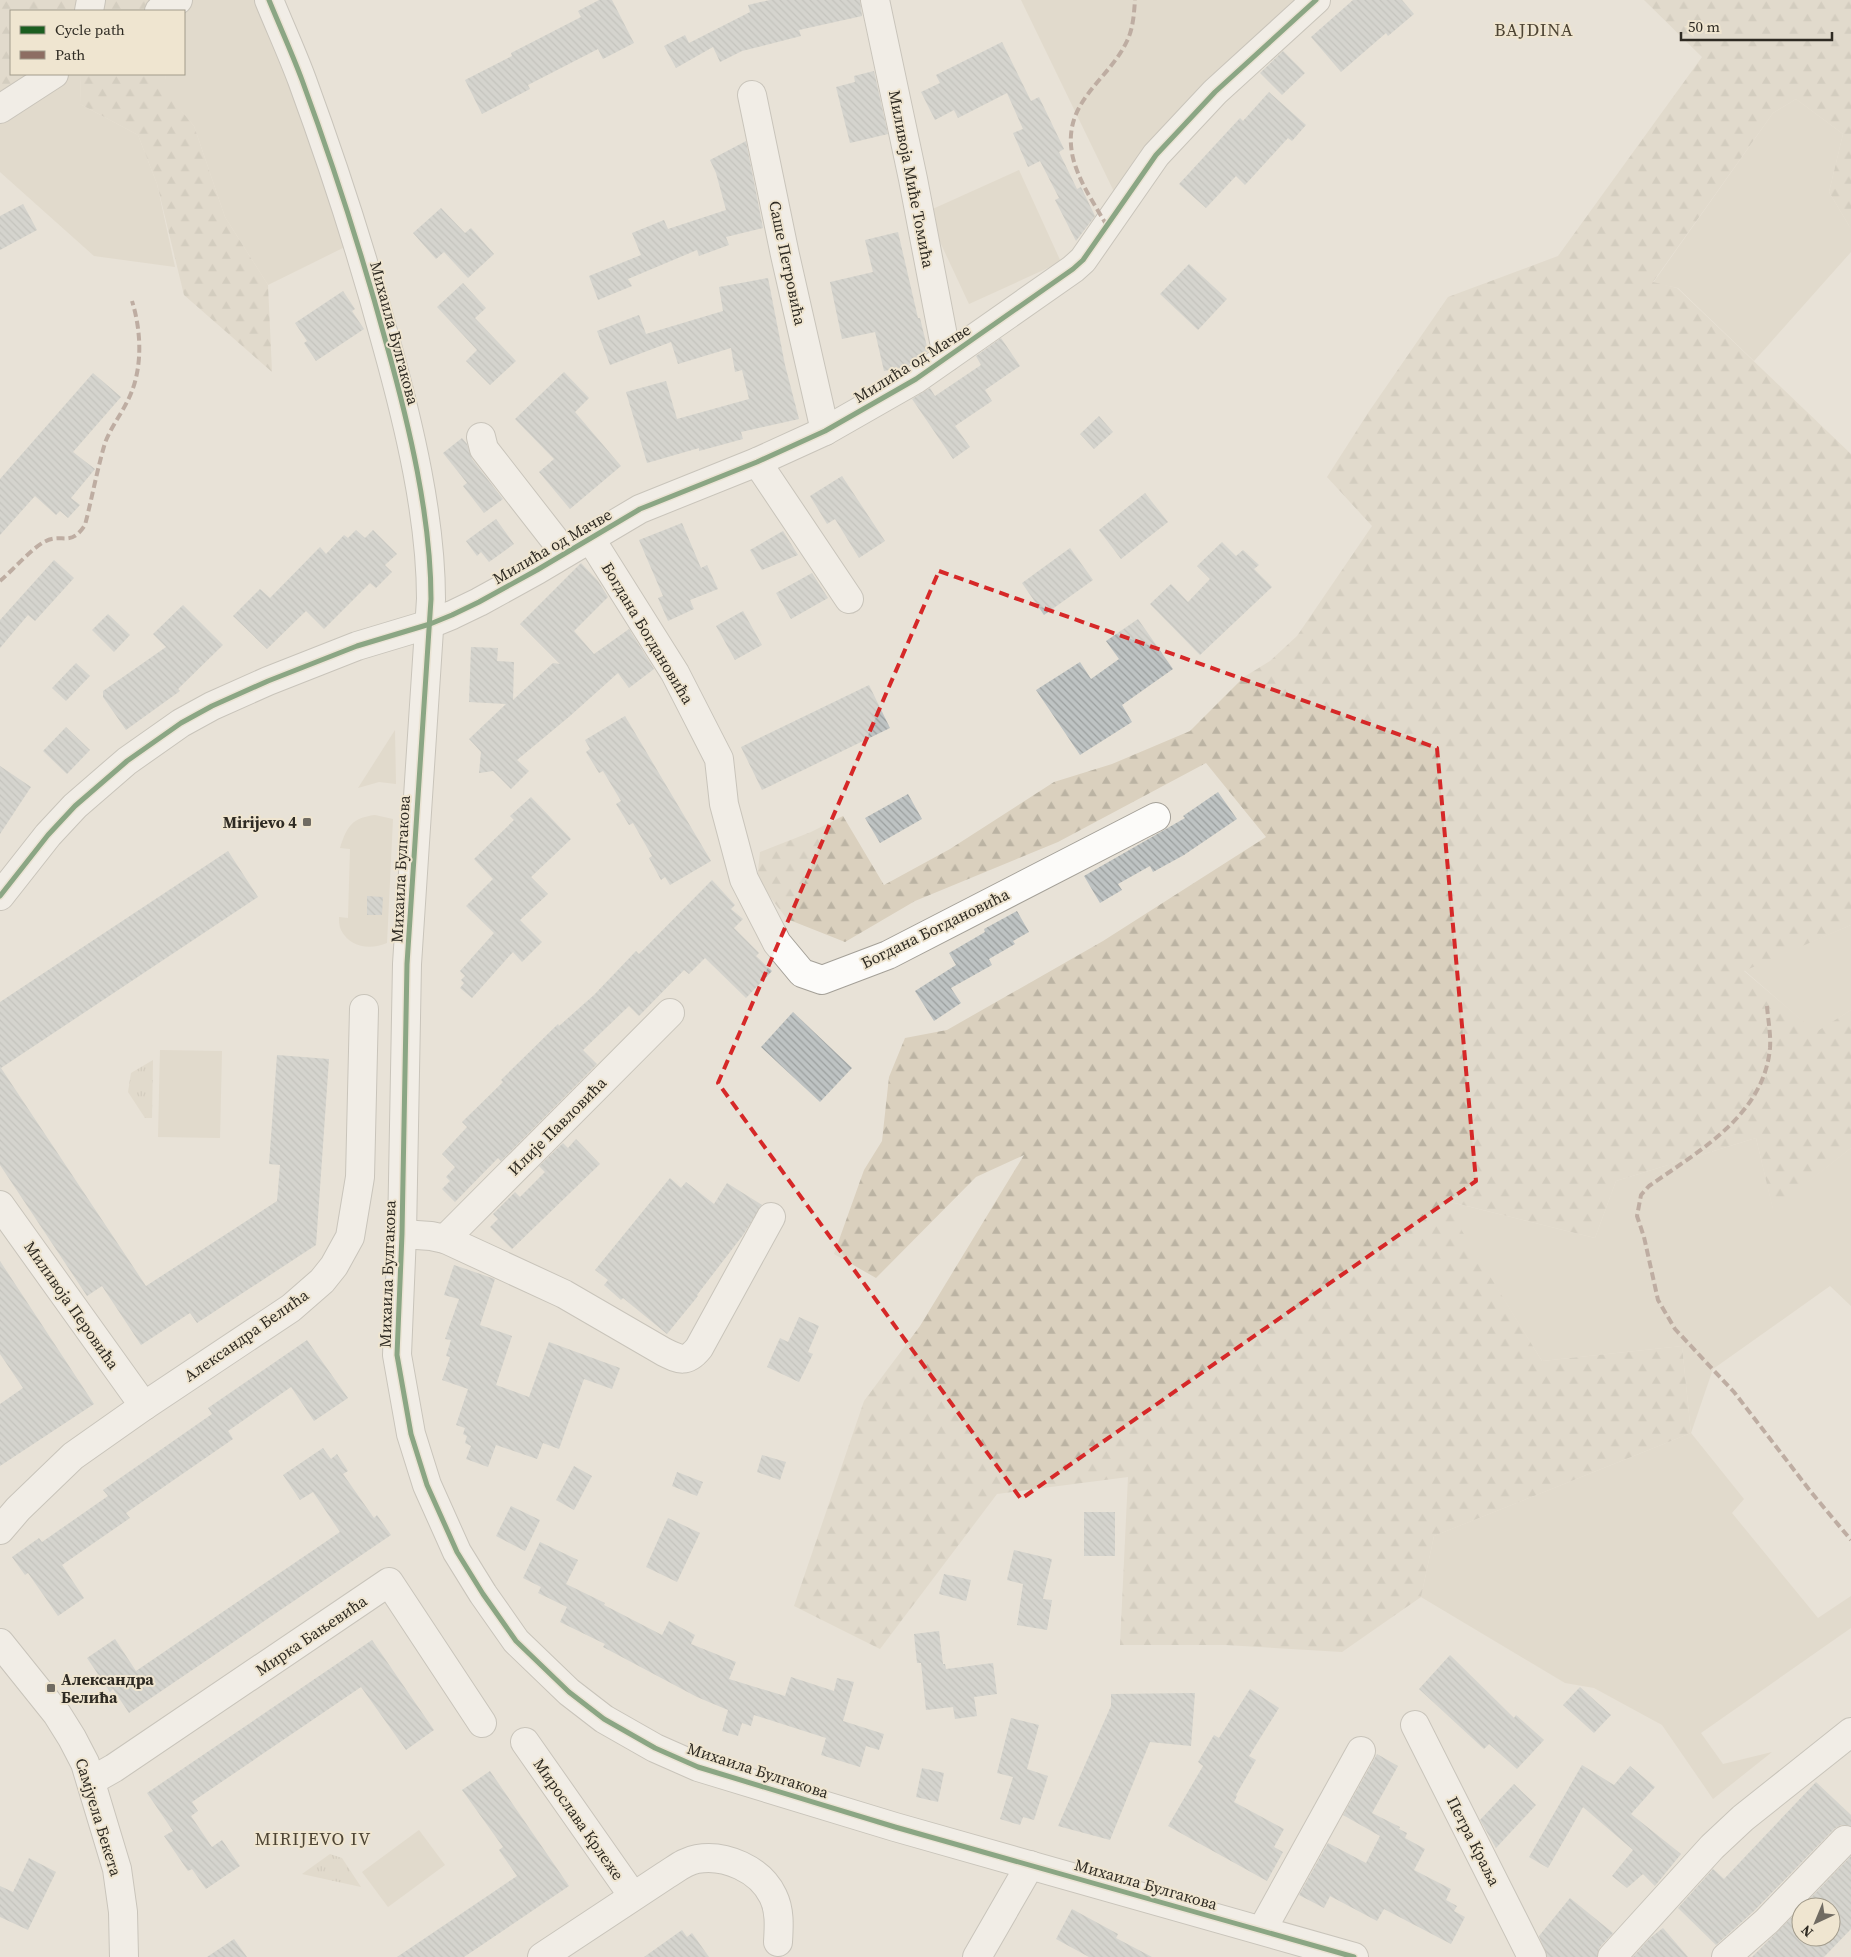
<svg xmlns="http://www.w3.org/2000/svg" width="1851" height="1957" viewBox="0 0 1851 1957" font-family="'Source Serif 4',serif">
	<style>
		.green { fill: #dad0be }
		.forest { fill: url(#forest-firs) }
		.park { fill: url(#park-tufts) }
		.building { fill: url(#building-back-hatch) }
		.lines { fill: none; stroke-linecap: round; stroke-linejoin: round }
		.minor-casing { stroke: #a4a098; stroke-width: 30 }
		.minor { stroke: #fcfbf9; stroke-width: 28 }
		.quiet { stroke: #8d6e63; stroke-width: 4; stroke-dasharray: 8 4; stroke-linecap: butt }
		.cycleway-casing { stroke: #efe5d0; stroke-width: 8 }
		.cycleway { stroke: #1b5e20; stroke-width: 5 }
		.marked { fill: none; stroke: #d62828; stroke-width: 4; stroke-dasharray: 10 6; stroke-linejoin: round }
		.poi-dot { fill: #706b62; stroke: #efe5d0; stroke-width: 2 }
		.labels { text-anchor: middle; stroke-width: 4; stroke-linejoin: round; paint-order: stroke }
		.street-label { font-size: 16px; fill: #2f2b23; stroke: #efe5d0 }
		.poi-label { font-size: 16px; font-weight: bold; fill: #2f2b23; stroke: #efe5d0; text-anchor: end }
		.neighbourhood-label { font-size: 18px; letter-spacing: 1px; fill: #4e4534; stroke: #efe5d0 }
	</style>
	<defs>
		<pattern id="forest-firs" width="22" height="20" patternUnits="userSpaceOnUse" patternTransform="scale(1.25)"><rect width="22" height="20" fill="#dad0be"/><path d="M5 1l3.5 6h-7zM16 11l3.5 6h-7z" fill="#bbb3a3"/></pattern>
		<pattern id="park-tufts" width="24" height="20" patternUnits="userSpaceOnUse" patternTransform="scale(1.25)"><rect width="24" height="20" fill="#dad0be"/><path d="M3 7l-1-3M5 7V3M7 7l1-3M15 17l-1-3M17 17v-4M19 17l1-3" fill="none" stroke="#bbb3a3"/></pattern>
		<pattern id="building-back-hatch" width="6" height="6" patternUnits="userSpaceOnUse" patternTransform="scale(1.25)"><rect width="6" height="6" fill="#bec3c3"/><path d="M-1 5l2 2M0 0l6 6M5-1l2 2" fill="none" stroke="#9b9f9e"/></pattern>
	</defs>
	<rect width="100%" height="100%" fill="#e8e2d7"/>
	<g class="green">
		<polygon points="178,0 273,0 357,241 268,285 225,217 194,126 163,90 166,74 184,74 184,11"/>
		<polygon points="1021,0 1300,0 1121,206"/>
		<polygon points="57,74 81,74 80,104 138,135 157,184 175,267 94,256 0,172 0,110"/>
		<polygon points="1796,99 1843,134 1829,192 1851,229 1851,252 1754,361 1678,288 1653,283 1773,113"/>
		<polygon points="1019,170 1061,262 969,304 926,212"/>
		<polygon points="395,730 396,784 379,782 358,788"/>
		<path d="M375,815l18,4 -6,124c-16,7 -37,5 -46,-13 -2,-4 -2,-9 -2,-13l9,1 2,-69 -10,-1c7,-22 12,-30 35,-33z"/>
		<polygon points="1851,925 1851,1010 1816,1033 1744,970"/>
		<polygon points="160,1050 222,1051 220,1138 158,1137"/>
		<polygon points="1756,1138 1773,1209 1851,1148 1851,1306 1830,1286 1713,1369 1691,1433 1744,1499 1732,1513 1818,1618 1851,1596 1851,1628 1701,1733 1723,1764 1772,1752 1713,1799 1662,1725 1594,1688 1565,1683 1421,1597 1434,1536 1691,1433 1682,1346 1542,1361 1442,1200 1595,1238 1616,1181"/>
		<polygon points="419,1830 445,1865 388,1907 362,1872"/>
	</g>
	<g class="forest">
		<polygon points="0,0 177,0 174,11 11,11 11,74 54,74 0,109"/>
		<polygon points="1644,0 1851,0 1851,229 1829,192 1843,134 1796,99 1773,113 1653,282 1677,288 1851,454 1851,925 1744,971 1816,1032 1851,1010 1851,1148 1773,1210 1756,1138 1616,1181 1595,1238 1443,1200 1542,1361 1682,1346 1691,1433 1434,1536 1421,1597 1342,1652 1226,1645 1120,1645 1128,1477 997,1494 880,1649 794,1606 864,1401 920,1326 1024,1155 976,1177 876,1278 834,1254 864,1170 882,1141 889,1077 905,1038 947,1030 1103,941 1266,837 1206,763 1058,842 915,901 845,942 787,919 757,880 760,852 811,832 843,816 884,885 950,849 1054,782 1112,764 1190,731 1244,677 1270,661 1297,636 1372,526 1327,477 1368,413 1448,297 1558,256 1702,57"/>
		<polygon points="81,74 166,74 164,90 194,126 225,217 268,285 272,372 184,295 157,184 138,135 80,104"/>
	</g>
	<g class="park">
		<polygon points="153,1060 152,1118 145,1118 128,1092 131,1073"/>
		<polygon points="330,1854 342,1858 361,1887 302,1874"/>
	</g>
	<g class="building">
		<polygon points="599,0 612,0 634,43 603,59 598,49 528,85 530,89 482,114 465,80 512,56 511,53 581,17 578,11"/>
		<polygon points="770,0 860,0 862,16 799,30 801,36 742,51 720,62 713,47 676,68 664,46 685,35 689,43 750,12 748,5"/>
		<polygon points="1353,0 1402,0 1414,14 1388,36 1386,33 1341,72 1311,37"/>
		<polygon points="1002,42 1031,101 1039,97 1064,149 1059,152 1077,189 1081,187 1095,216 1076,241 1055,200 1059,198 1040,161 1028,167 1013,133 1023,129 1007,93 958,118 954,110 935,120 921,92 940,83 936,75"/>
		<polygon points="1283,51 1305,73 1282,95 1260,73"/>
		<polygon points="874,71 888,134 850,143 836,87 855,82 854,76"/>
		<polygon points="1269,92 1306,125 1292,141 1288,138 1245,185 1236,176 1206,208 1179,184 1240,118 1243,121"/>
		<polygon points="746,141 763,228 726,237 729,245 699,256 697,250 628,279 632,286 598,300 589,276 641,255 632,233 664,220 668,229 726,210 716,173 710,160"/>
		<polygon points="23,204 37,230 0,250 0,216"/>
		<polygon points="441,208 465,233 471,228 494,254 468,278 444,252 436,259 413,233"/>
		<polygon points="898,232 918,318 920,318 928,351 906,367 884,371 875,332 842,339 830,282 873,272 865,240"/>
		<polygon points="1189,264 1227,299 1198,330 1160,294"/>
		<polygon points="768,278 785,365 799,419 741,432 743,439 699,451 699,448 647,463 626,392 666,381 677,419 749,399 742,370 735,372 731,348 678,364 671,342 610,365 597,331 639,315 646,334 723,311 719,287"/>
		<polygon points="463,283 486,308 475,318 516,361 490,385 466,361 477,350 437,307"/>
		<polygon points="343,291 355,309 352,311 364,329 316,361 304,343 307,341 295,323"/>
		<polygon points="1001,338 1020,366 985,390 992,401 955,426 970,447 953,459 912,399 930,388 935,396 981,365 976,356"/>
		<polygon points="564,372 589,398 575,412 621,466 570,509 539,472 554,459 515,419"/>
		<polygon points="93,373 121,397 73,452 95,469 71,498 80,505 68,518 60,511 56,515 35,496 0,535 0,479"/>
		<polygon points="1099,416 1113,432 1094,449 1080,434"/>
		<polygon points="462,438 467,444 472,459 503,499 484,513 463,486 467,483 443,453"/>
		<polygon points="842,476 885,541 859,558 835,519 827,524 810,496"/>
		<polygon points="1145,493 1168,522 1121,559 1099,530"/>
		<polygon points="496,519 514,544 489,562 481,552 477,556 466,541"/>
		<polygon points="682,523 701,568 707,565 718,589 690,600 694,609 668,621 658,598 663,596 639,540"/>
		<polygon points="356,530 365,538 373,530 397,554 385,565 392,572 376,588 370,583 324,629 306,611 267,649 233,616 260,589 270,598 320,547 326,554 344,535 348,538"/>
		<polygon points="783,531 798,555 762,570 750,550"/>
		<polygon points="1222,542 1236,556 1243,550 1259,565 1254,569 1272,587 1200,655 1150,604 1171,584 1188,602 1210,579 1197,566"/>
		<polygon points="1070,548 1093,580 1044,615 1022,583"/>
		<polygon points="54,560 74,578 35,621 28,615 0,648 0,620"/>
		<polygon points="581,563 598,581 608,597 574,631 594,654 629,629 654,669 629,688 618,673 570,716 517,760 529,771 511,789 493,771 479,773 481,752 469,739 506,704 469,702 471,647 498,648 497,661 514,662 513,700 553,663 560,664 520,624"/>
		<polygon points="812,573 828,598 791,619 776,593"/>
		<polygon points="183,605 223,645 178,689 180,691 126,730 103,697 103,691 166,647 153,634"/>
		<polygon points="743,611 762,645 735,660 716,626"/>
		<polygon points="108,614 130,635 114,652 92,630"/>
		<polygon points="1138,619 1173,669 1122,705 1132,722 1080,755 1036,690 1080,662 1091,679 1119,659 1106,641"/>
		<polygon points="76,663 90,676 66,701 52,688"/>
		<polygon points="869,685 890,728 762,790 741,747"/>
		<polygon points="625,716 711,861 670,885 665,877 661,880 649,858 652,856 633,823 629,825 616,804 621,801 603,771 599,773 586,752 590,749 585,740"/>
		<polygon points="66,727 90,750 67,774 43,751"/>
		<polygon points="0,766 31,787 0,834"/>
		<polygon points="1218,792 1237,819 1184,855 1153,872 1150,866 1118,884 1122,890 1100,903 1084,876 1185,818 1183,816"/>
		<polygon points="908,794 922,819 880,843 865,818"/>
		<polygon points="531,797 571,839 531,877 548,894 520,920 542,942 522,962 513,952 472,998 460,988 464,983 461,980 465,976 460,971 494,933 466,906 493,879 474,859 514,820 510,816"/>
		<polygon points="228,851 258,897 1,1068 146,1286 277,1201 280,1165 269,1164 277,1055 329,1059 316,1245 197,1323 190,1313 141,1345 102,1286 87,1296 0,1165 0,1002"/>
		<polygon points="712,880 735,905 731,909 743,919 734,928 759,953 756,956 772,971 746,998 705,958 689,974 684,970 639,1016 629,1006 583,1050 597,1064 501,1161 498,1158 455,1202 442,1189 450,1181 446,1177 455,1167 442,1154 467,1127 462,1122 503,1082 501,1080 558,1024 559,1026 594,995 636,951 639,954"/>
		<polygon points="367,896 383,897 382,915 367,915"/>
		<polygon points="1017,911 1029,932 1013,941 1015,944 989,959 992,965 951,988 961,1003 934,1021 915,991 956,965 949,953 985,932 984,929"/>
		<polygon points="793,1012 852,1068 820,1102 761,1047"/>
		<polygon points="576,1139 600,1164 512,1249 490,1227 498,1219 493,1214 515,1192 520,1197 545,1172 539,1166 563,1143 568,1148"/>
		<polygon points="670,1178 681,1188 686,1182 714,1204 727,1183 762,1205 743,1235 697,1295 698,1296 667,1334 623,1298 621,1300 604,1285 608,1280 595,1270"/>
		<polygon points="0,1261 94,1404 0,1466 0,1404 23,1388 0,1354"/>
		<polygon points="454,1265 495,1279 480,1325 512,1336 496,1385 529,1397 549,1342 620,1368 612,1389 584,1379 559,1449 543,1443 537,1459 496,1445 488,1467 466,1459 471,1446 465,1443 467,1436 463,1434 465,1428 456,1425 468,1389 442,1380 450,1357 446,1356 451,1340 445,1339 459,1299 444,1295"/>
		<polygon points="799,1317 819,1326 808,1352 813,1354 799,1382 767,1367 780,1338 788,1342"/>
		<polygon points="307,1340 348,1398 314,1421 291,1387 228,1431 233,1439 126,1513 130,1518 62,1565 84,1598 58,1616 28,1573 25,1575 12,1557 39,1538 42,1542 108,1496 103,1490 212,1414 208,1408"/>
		<polygon points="323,1448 331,1459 337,1454 348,1471 343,1474 374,1518 377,1515 391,1535 129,1713 113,1689 110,1692 87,1658 115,1639 136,1671 340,1532 313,1492 300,1500 283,1475"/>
		<polygon points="762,1455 786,1462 780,1480 757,1472"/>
		<polygon points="574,1466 592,1476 574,1510 556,1500"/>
		<polygon points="677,1472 703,1482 697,1496 672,1486"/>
		<polygon points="511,1506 540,1520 525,1551 496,1536"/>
		<rect x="1084" y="1512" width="31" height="44"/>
		<polygon points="668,1518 700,1533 677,1582 646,1567"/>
		<polygon points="540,1542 578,1560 566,1584 605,1603 604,1605 662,1635 669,1621 695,1635 691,1644 736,1662 729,1679 785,1696 791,1677 834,1691 837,1678 854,1682 843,1721 884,1734 879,1750 866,1746 860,1767 821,1755 826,1738 754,1715 751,1726 742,1723 738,1736 722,1731 728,1710 697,1697 603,1647 605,1644 560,1622 567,1607 538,1593 541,1587 523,1578"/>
		<polygon points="1014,1550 1052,1559 1043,1599 1052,1600 1047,1630 1017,1625 1023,1584 1007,1580"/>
		<polygon points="944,1574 971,1580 966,1601 939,1594"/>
		<polygon points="939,1631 943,1664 945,1664 946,1669 993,1663 997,1694 974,1697 977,1716 955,1719 953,1707 926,1710 921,1663 917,1663 914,1634"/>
		<polygon points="372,1640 434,1730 406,1750 361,1687 192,1802 198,1811 191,1816 212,1847 222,1840 240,1866 206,1889 192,1869 188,1871 164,1836 173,1831 147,1793"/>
		<polygon points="1450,1655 1514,1718 1516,1715 1544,1740 1517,1769 1489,1744 1484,1749 1419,1689"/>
		<polygon points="1580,1687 1611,1715 1594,1733 1563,1705"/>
		<polygon points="1250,1689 1279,1708 1249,1756 1256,1760 1236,1795 1237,1796 1234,1802 1284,1829 1274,1847 1283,1852 1267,1881 1168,1826 1203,1766 1198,1762 1214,1735 1219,1738"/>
		<polygon points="1195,1693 1191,1746 1150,1742 1110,1840 1058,1826 1111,1706 1111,1694"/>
		<polygon points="1011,1718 1039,1725 1027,1769 1048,1776 1034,1820 1023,1817 1020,1825 1000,1819 1013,1777 997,1773"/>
		<polygon points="1377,1754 1398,1766 1372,1813 1400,1827 1399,1829 1407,1833 1405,1838 1425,1849 1414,1870 1451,1889 1446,1900 1457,1906 1454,1911 1465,1917 1451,1944 1384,1909 1377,1921 1330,1896 1324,1908 1299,1895 1328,1843 1366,1863 1380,1836 1343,1815"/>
		<polygon points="1582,1765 1614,1785 1630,1766 1655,1787 1631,1814 1681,1854 1655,1886 1643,1874 1627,1888 1612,1876 1633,1850 1583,1807 1548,1868 1529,1857"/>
		<polygon points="922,1768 944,1773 938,1802 916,1797"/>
		<polygon points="490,1771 569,1886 464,1957 397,1957 517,1876 499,1850 503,1847 462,1790"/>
		<polygon points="1816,1782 1851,1815 1851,1826 1841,1825 1834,1829 1754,1911 1716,1945 1678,1908 1713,1869 1724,1879"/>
		<polygon points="1514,1784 1536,1805 1496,1848 1480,1820"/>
		<polygon points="1851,1856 1851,1929 1824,1957 1752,1957 1801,1908 1801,1937 1831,1937 1831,1907 1802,1907"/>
		<polygon points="29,1858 56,1872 28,1930 0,1917 0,1886 13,1892"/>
		<polygon points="1570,1898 1613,1933 1600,1947 1597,1957 1547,1957 1539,1936"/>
		<polygon points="1072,1909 1118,1934 1116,1938 1152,1957 1089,1957 1056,1939"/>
		<polygon points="1663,1928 1688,1957 1633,1957 1650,1938"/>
		<polygon points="682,1930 687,1937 692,1933 709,1957 644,1957"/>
		<polygon points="234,1939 247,1957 207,1957"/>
	</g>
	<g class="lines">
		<g class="minor-casing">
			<g id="minor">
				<path d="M269,0c11,27 23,53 33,80 32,87 61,177 85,266 22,79 44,171 44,253l-24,365 -5,270 -5,121 14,79 16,51 30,67 26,42 33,47 53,51 35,27 51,29 43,19 197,60 459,130"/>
				<polyline points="875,0 913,179 947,357"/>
				<polyline points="89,11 91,0"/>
				<polyline points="159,11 178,0"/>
				<polyline points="752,95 785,255 825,431"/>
				<polyline points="0,109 54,74"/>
				<polyline points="481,437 484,449 565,553"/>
				<polyline points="757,462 849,599"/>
				<polyline points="590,538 675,673 719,759 724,804 744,879 777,943 802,973 822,980 888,955 1156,817"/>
				<polyline points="0,896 48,835 75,806 127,761 181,723 212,706 268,681 357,646 430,624 452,615 479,602 537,570 640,509 757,462 825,431 916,379 1073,269 1083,260 1156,155 1215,92 1316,0"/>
				<polyline points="0,1205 144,1406"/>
				<path d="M402,1234l29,2 14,3 119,55 100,58c16,8 23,11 35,-4l72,-131"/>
				<polyline points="445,1239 670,1013"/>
				<polyline points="0,1530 18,1509 73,1456 144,1406 291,1308 322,1281 334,1266 350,1237 360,1177 364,1009"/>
				<polyline points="0,1643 57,1714 72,1738 85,1763 117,1869 123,1912 124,1957"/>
				<polyline points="1415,1725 1532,1957"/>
				<polyline points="525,1742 633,1896"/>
				<polyline points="91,1781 114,1768 389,1582 482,1723"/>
				<polyline points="1262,1930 1361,1751"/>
				<path d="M542,1957l124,-82c10,-6 19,-14 31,-16 28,-5 63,10 76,37 7,14 6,30 5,46"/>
				<polyline points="977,1957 1030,1865"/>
				<polyline points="1612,1957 1712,1847 1743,1818 1851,1732"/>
				<polyline points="1726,1957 1767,1921 1845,1840"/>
			</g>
		</g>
		<use href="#minor" class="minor"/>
		<g class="quiet">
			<path d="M1107,226c-12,-21 -28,-44 -34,-68 -13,-56 35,-76 54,-117 6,-12 7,-27 8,-41"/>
			<path d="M0,581c13,-11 31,-32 44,-39 18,-10 26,6 41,-17 7,-27 12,-55 20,-82 5,-14 15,-27 22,-41 16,-30 15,-69 5,-101"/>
			<path d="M1767,1006c1,14 4,28 3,42 -6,67 -71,103 -121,138l-8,9 -4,21 7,21 14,63 17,29 59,63 77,100 40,48"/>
		</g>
		<g class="cycleway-casing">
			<g id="cycleway">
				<path d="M269,0c11,27 23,53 33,80 32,87 61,177 85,266 22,79 44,171 44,253l-24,365 -5,270 -5,121 14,79 16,51 30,67 26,42 33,47 53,51 35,27 51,29 43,19 197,60 459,130"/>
				<polyline points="0,896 48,835 75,806 127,761 181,723 212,706 268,681 357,646 430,624 452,615 479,602 537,570 640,509 757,462 825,431 916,379 1073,269 1083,260 1156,155 1215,92 1316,0"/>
			</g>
		</g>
		<use href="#cycleway" class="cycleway"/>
	</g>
	<path d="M0 0H1851V1957H0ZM939,571l498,177 39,433 -455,318 -303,-416z" fill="#e8e2d7" fill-opacity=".55" fill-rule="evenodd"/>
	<path class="marked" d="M939,571l498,177 39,433 -455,318 -303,-416z"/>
	<g class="poi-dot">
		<rect x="302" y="817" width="10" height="10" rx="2.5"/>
		<rect x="46" y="1683" width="10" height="10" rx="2.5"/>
	</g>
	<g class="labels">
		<g class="street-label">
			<text transform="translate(912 179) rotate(79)" y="6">Миливоја Миће Томића</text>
			<text transform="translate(788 263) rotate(78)" y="6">Саше Петровића</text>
			<text transform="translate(395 333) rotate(75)" y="6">Михаила Булгакова</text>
			<text transform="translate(912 363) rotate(-32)" y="6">Милића од Мачве</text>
			<text transform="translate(552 546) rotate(-30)" y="6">Милића од Мачве</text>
			<text transform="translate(648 633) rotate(59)" y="6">Богдана Богдановића</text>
			<text transform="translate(400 869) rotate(-87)" y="6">Михаила Булгакова</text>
			<text transform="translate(935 928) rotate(-26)" y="6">Богдана Богдановића</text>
			<text transform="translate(557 1126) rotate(-45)" y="6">Илије Павловића</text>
			<text transform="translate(387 1274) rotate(-88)" y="6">Михаила Булгакова</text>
			<text transform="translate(72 1305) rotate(55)" y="6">Миливоја Перовића</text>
			<text transform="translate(246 1335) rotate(-35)" y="6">Александра Белића</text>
			<text transform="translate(311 1635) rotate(-34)" y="6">Мирка Бањевића</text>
			<text transform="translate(758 1770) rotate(18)" y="6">Михаила Булгакова</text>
			<text transform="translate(99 1817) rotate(73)" y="6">Самјуела Бекета</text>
			<text transform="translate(579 1819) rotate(55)" y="6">Мирослава Крлеже</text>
			<text transform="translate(1474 1841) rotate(63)" y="6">Петра Краља</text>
			<text transform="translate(1146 1884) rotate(16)" y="6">Михаила Булгакова</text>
		</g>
		<g class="poi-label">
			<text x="297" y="828">Mirijevo 4</text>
			<text x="61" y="1685" text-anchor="start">Александра<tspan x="61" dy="18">Белића</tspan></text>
		</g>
		<g class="neighbourhood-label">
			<text x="1534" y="36">BAJDINA</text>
			<text x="313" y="1845">MIRIJEVO IV</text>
		</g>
	</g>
	<rect x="10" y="10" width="175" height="65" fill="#efe5d0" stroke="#a29b8b"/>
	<rect x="20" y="26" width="25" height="8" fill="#1b5e20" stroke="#a29b8b"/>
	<text x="55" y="35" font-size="15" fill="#2f2b23">Cycle path</text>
	<rect x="20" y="51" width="25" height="8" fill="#8d6e63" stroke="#a29b8b"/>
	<text x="55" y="60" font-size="15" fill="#2f2b23">Path</text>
	<g transform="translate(1816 1922) rotate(224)"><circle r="24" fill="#efe5d0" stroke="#a29b8b"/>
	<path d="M0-4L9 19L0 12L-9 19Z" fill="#706b62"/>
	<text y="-8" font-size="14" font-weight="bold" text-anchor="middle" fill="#2f2b23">N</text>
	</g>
	<path d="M1681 32v8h151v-8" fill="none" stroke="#2f2b23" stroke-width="2.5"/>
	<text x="1688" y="32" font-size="15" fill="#2f2b23" stroke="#efe5d0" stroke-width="4" paint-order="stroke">50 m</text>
</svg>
